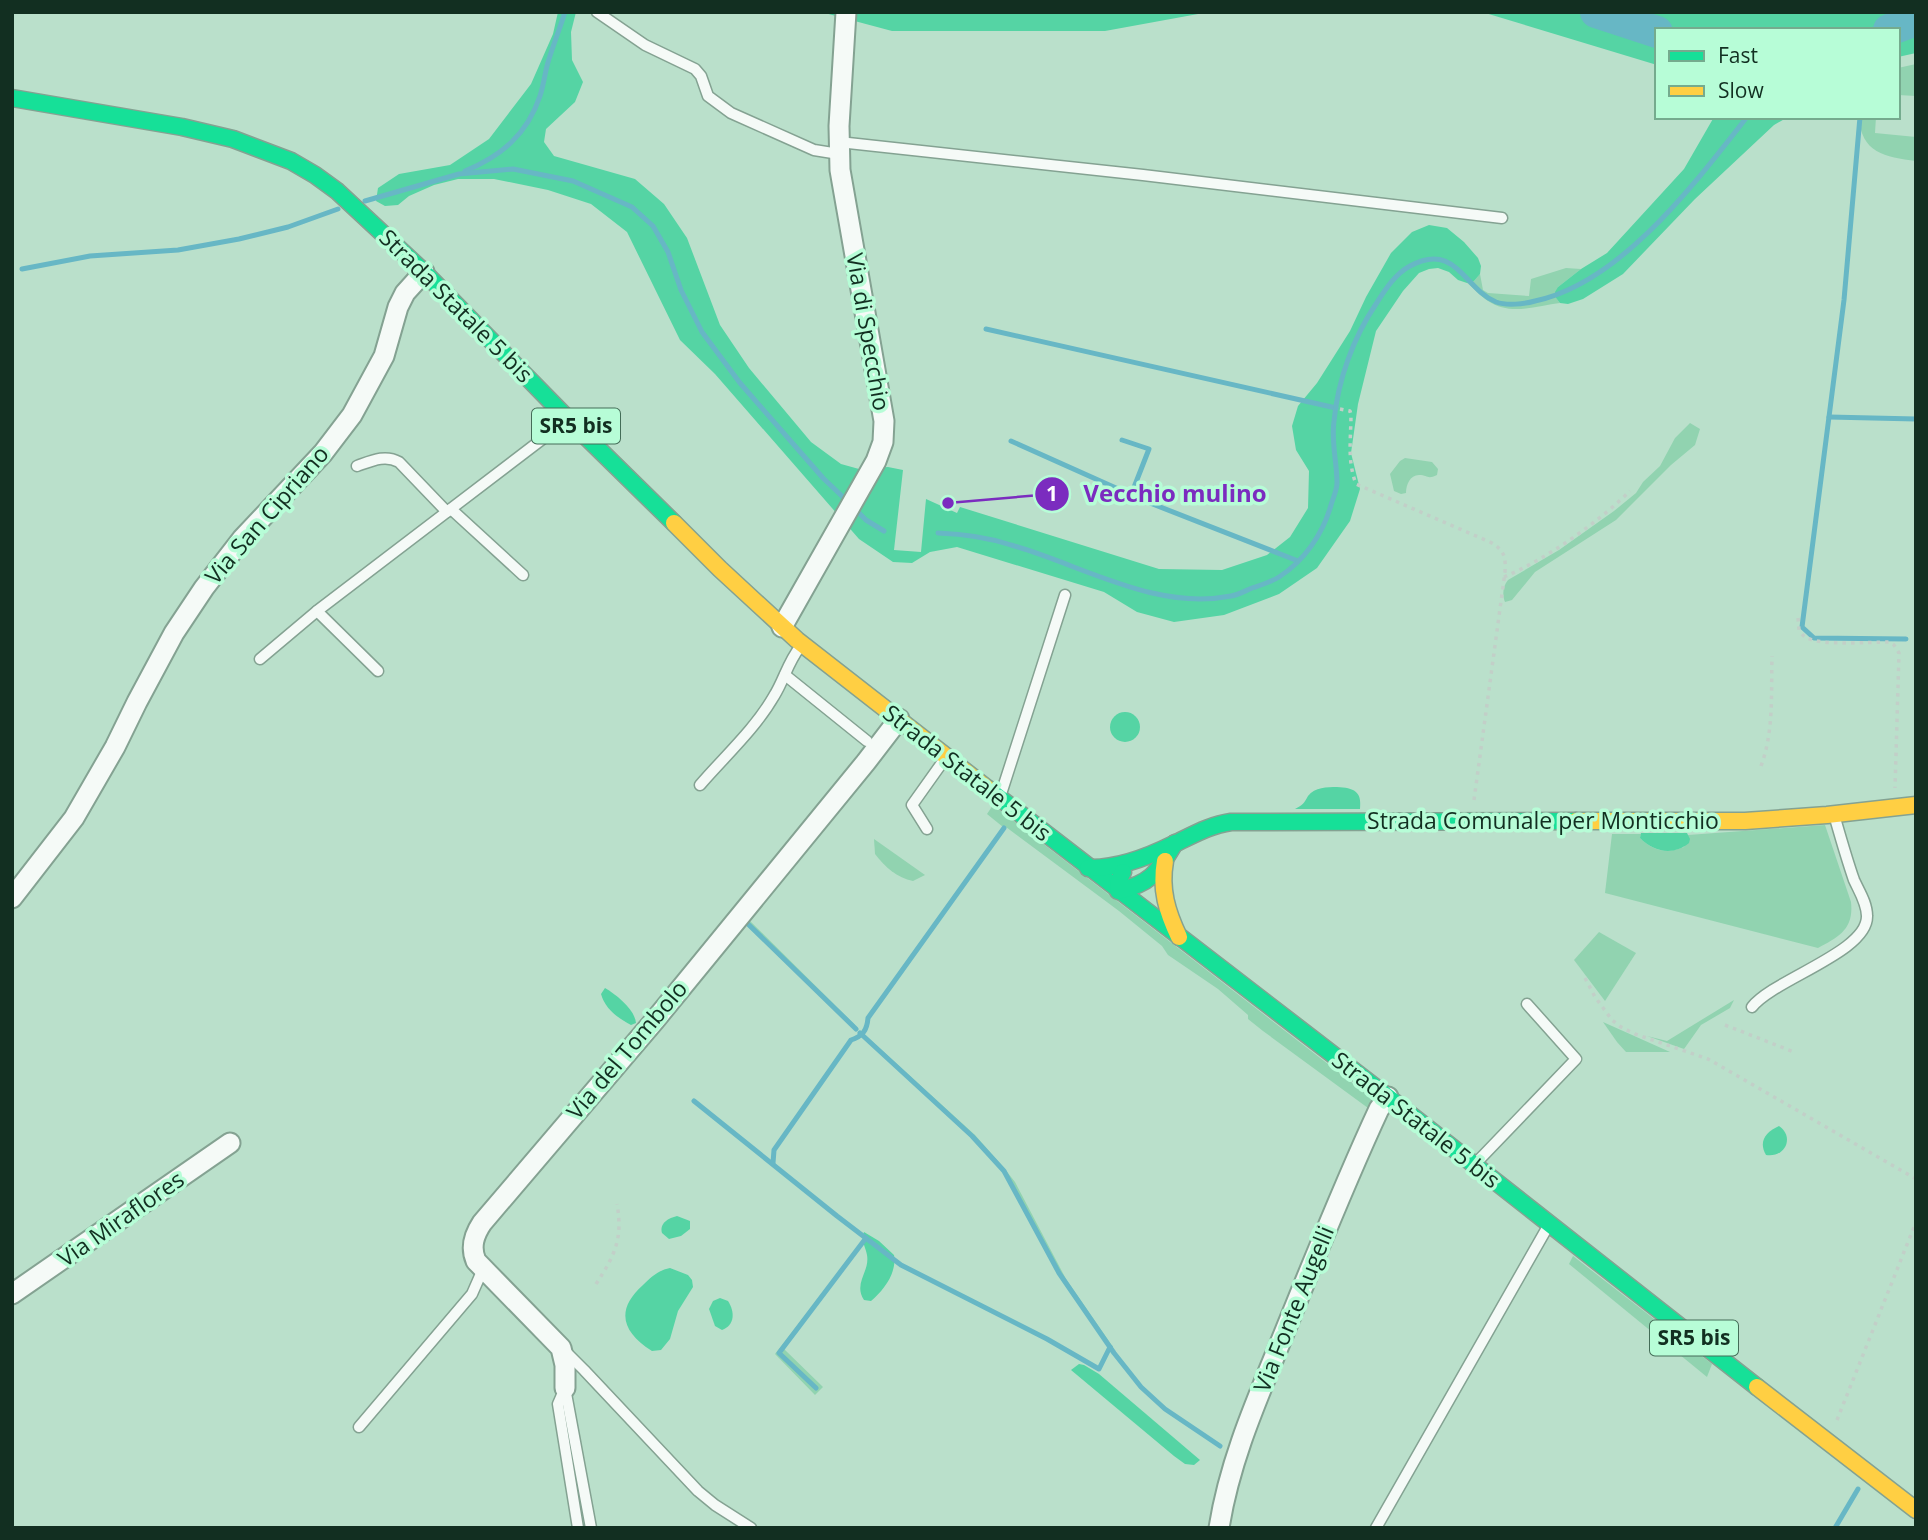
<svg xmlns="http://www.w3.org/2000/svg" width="1928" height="1540" viewBox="0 0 1928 1540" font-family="'Open Sans',sans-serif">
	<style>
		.green { fill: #91d3b0 }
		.forest { fill: #55d4a4 }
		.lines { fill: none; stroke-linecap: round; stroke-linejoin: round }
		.stream { stroke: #67b7c5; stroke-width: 5 }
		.river { stroke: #67b7c5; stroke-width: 32 }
		.lane-casing { stroke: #84a292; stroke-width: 13 }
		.street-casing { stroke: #84a292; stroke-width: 23 }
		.fast-casing { stroke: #84a292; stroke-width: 19 }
		.slow-casing { stroke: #84a292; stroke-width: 19 }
		.path { stroke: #c2cfc8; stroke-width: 3.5; stroke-dasharray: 3.5 5; stroke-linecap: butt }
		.lane { stroke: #f5faf7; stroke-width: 10 }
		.street { stroke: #f5faf7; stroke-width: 19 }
		.fast { stroke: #16e098; stroke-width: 16 }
		.slow { stroke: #ffcf43; stroke-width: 16 }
		.labels { text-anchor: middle; stroke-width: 7; stroke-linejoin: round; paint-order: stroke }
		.shield { fill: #b7fdd7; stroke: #446d58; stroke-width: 2 }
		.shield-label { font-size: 21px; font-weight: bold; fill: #122f21 }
		.street-label { font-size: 23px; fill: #122f21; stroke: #b7fdd7 }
		.leader { fill: none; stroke: #7b2cbf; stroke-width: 2.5 }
		.callout-dot { fill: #7b2cbf; stroke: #b7fdd7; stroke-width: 2.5 }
		.mark-label { font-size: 21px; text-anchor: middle; font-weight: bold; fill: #fff }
		.callout-label { font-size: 24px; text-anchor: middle; font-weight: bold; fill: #7b2cbf; stroke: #b7fdd7; stroke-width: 7; stroke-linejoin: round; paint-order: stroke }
	</style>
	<rect width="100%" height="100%" fill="#bae0cb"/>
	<g class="green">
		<polygon points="1916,64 1916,96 1898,95 1898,68"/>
		<path d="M1859,117h17l-1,16 41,4v24c-31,-4 -55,-8 -57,-44z"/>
		<path d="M1566,268l15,1 -23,18 -2,11 4,5c-24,3 -50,13 -72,-2 -8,-5 -14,-13 -21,-18l7,-2 6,-7 3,16 5,3 41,3 2,-17z"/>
		<path d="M1690,423l10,6 -5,16 -24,20 -55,55 -81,52 -23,28 -7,2c-3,-7 -2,-16 3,-22l51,-30 55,-39 22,-18 7,-11 17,-16 15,-28z"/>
		<path d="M1405,458l27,4 6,7 -1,6c-10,5 -9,0 -18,0 -9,0 -13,10 -13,18l-5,1 -7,-3 -4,-17 10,-13z"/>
		<path d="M993,805l379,293 -4,10 -105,-77 -15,-12v-4l-30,-26 -50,-34 -6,-9 -43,-35 -113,-84 -137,191v5l-5,11 111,101 29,33 11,14 51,97 47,68 -2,4 -49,-70 -60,-111 -24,-26 -116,-107 -10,4 -77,109v6l-3,-4 78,-113c12,-4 15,-9 17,-21l136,-191 -16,-13z"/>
		<path d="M1825,825l26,77c3,27 -12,35 -33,46l-213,-55 7,-59h29l-1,4c13,13 27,16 44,9l4,-12z"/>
		<path d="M874,839l51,36 -12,6c-16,-3 -28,-14 -38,-27z"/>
		<polygon points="746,917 855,1025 856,1029 775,953 742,921"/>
		<polygon points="1599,932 1636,953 1605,1001 1574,960"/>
		<polygon points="1734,1000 1730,1008 1701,1025 1684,1049 1647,1036 1667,1041"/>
		<polygon points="1603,1022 1670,1052 1626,1052 1617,1042"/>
		<polygon points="862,1242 863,1244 784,1349 823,1387 815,1395 775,1354"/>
		<polygon points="1573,1256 1712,1364 1707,1377 1569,1264"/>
	</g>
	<g class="forest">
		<polygon points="558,12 576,12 571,32 572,60 583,82 575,102 546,129 544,142 554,156 635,179 664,204 687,238 720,325 749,368 811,442 841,464 859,469 888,467 903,470 894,550 921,552 926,499 957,513 960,507 1159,569 1222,570 1267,555 1290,537 1308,508 1309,471 1296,450 1292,426 1298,406 1317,383 1350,331 1366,297 1391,253 1412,232 1429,225 1447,228 1464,242 1478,258 1481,266 1480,274 1474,281 1467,283 1458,280 1449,272 1438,268 1429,269 1419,273 1403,291 1376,331 1358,404 1351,453 1360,489 1350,521 1317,568 1279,594 1224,615 1174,622 1137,612 1104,592 957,547 930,552 912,563 893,562 859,539 715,374 680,340 627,232 591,204 548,190 494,179 458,179 434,185 409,196 398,205 385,206 376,201 378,188 399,174 450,165 489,139 531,84 553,34"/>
		<polygon points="821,12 1209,12 1105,31 892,31"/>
		<polygon points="1482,12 1916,12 1916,53 1898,57 1898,30 1657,30 1657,65"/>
		<polygon points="1714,117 1788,117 1774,125 1695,199 1623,274 1583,299 1568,304 1560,303 1556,298 1555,292 1558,287 1581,269 1607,253 1684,169"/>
		<circle cx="1125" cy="727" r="15"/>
		<path d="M1337,787c17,1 25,4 23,22h-65c8,-4 9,-6 13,-13 7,-9 19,-9 29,-9z"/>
		<path d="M1641,833h46l3,6 -1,4c-16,13 -35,9 -49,-5z"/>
		<path d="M605,988c12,7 30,22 31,35l-5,2c-13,-7 -26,-16 -30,-31z"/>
		<path d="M1779,1126c16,11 6,32 -13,29 -8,-14 0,-23 13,-29z"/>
		<path d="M677,1216l13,5v8l-9,7 -12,3 -7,-6c-3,-10 7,-15 15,-17z"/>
		<path d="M864,1232l15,9 15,14c3,18 -10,35 -23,46l-7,-1c-11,-17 6,-28 3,-45 -2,-10 -6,-13 -3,-23z"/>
		<path d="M670,1268l18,7 4,5 1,7 -15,24 -8,28 -9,11 -9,1c-30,-19 -37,-41 -9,-66 8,-8 16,-15 27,-17z"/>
		<path d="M720,1298l8,3c7,11 7,24 -6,29l-7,-4 -6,-17 4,-8z"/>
		<polygon points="1079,1364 1084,1365 1099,1374 1200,1460 1194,1465 1185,1464 1174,1456 1071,1370"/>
	</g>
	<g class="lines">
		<g class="stream">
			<polyline points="1860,117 1844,300 1802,627 1814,638 1906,639"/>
			<path d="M465,171c36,-15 62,-36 75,-75 4,-12 5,-25 9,-37 5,-16 11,-31 16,-47"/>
			<polyline points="365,201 459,174 513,169 573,181 632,207 653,226 668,252 681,290 702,332 740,383 823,478 845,499"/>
			<polyline points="22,269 90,256 178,250 239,239 288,227 338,209"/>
			<polyline points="986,329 1336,408"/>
			<polyline points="1829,417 1916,419"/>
			<polyline points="1122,440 1149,449 1131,495"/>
			<polyline points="1011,441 1145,501 1298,561"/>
			<polyline points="857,511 866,520 884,531"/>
			<path d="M938,533c25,1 49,4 73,12 71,20 144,66 220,51 7,-1 14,-5 21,-8 9,-3 19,-6 27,-11 25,-16 44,-43 52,-72 2,-7 6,-15 6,-22 0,-21 -6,-41 -3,-62 4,-41 19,-83 42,-117 9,-14 19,-30 34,-38 46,-25 54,23 86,36 11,4 28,2 39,-1 86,-18 160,-118 212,-184"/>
			<polyline points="749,925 856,1029"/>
			<polyline points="860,1033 972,1136 1004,1171 1059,1273 1114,1353 1141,1387 1165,1409 1220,1446"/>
			<polyline points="694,1101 837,1216 901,1265 1047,1339 1099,1369 1110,1347"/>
			<path d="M773,1163l1,-13 77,-110c12,-4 16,-10 17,-22l136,-190"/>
			<polyline points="816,1388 779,1353 866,1238"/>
			<polyline points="1835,1528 1858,1489"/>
		</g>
		<g class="river">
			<polyline points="1596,12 1657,32"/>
			<polyline points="1889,30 1916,20"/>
		</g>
		<g class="lane-casing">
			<g id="lane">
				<polyline points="597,12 645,45 695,69 701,76 708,96 731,113 814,150 839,154"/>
				<polyline points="839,142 1143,175 1502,218"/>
				<path d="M357,466c14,-5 28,-12 42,-4l48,50"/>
				<polyline points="451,509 523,575"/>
				<polyline points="317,611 378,671"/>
				<polyline points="260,659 317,611 566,421"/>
				<polyline points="785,675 867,741"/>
				<path d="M700,785c25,-29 55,-56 74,-89 10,-16 14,-34 26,-49"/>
				<polyline points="1001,794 1065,595"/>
				<polyline points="927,829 912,805 944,760"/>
				<path d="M1752,1007c22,-28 116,-55 115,-91 0,-13 -8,-25 -13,-36 -7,-20 -13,-41 -19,-62"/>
				<polyline points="1477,1162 1576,1059 1527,1004"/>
				<polyline points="564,1350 584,1370 698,1491 715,1505 751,1528"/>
				<polyline points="565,1388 558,1404 578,1528"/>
				<polyline points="565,1388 591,1528"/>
				<polyline points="359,1427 472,1294 483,1269"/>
				<polyline points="1376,1528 1547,1228"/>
			</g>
		</g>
		<g class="street-casing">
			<g id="street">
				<polyline points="782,627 876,461 883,442 884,421 840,170 839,126 846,12"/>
				<polyline points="12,898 74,818 115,747 137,702 174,633 204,588 242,539 323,453 352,415 384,356 398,307 405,293 424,272"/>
				<polyline points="12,1294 230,1143"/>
				<path d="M565,1388v-23l-4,-17 -85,-87c-6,-14 -2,-26 6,-38l173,-203 211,-258 33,-43"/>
				<path d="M1219,1528c11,-70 40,-133 66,-197 30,-74 60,-149 94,-222l9,-12"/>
			</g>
		</g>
		<g class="fast-casing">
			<g id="fast">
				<polyline points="12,98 182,127 233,139 291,161 315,175 337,191 424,272 568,419 674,523"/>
				<polyline points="988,789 1388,1097 1757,1387"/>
				<path d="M1088,868c30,1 60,-11 86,-24 19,-9 36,-19 57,-22l345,-1"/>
				<path d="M1123,872l-4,8 -1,11c35,-8 39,-19 57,-48"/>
			</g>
		</g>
		<g class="slow-casing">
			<g id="slow">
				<polyline points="674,523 720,569 797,640 988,789"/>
				<polyline points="1576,821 1745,821 1827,815 1916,805"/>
				<path d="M1165,861c-5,28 2,51 14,76"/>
				<polyline points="1757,1387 1916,1510"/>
			</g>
		</g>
		<g class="path">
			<path d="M1340,409l10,2 1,3c0,25 -4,46 5,70l134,58c14,8 16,14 15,30l-31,228"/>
			<path d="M1504,577c44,-19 92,-53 126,-86"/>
			<path d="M1798,618l1,12c3,4 4,6 8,8 16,8 62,4 82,4l5,3 5,8 -4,135"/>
			<path d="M1761,766c13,-35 10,-73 11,-110"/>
			<polyline points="1585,978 1595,997 1612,1020 1621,1027 1635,1034 1708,1059 1916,1179"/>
			<polyline points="1725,1025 1794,1052"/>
			<path d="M596,1284c19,-29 27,-45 21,-80"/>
			<polyline points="1837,1420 1916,1222"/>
		</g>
		<use href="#lane" class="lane"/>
		<use href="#street" class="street"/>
		<use href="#fast" class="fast"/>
		<use href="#slow" class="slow"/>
	</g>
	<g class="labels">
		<g class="shield">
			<rect x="532" y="408.5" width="88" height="35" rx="5"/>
			<rect x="1650" y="1320.5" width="88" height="35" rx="5"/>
		</g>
		<g class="shield-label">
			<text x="576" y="433">SR5 bis</text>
			<text x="1694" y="1345">SR5 bis</text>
		</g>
		<g class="street-label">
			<text transform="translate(456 306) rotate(45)" y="8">Strada Statale 5 bis</text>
			<text transform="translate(868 332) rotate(80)" y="8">Via di Specchio</text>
			<text transform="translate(267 515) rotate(-49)" y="8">Via San Cipriano</text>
			<text transform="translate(967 773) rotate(38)" y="8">Strada Statale 5 bis</text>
			<text x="1543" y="829">Strada Comunale per Monticchio</text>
			<text transform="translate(627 1050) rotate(-50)" y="8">Via del Tombolo</text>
			<text transform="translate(1416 1120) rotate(38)" y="8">Strada Statale 5 bis</text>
			<text transform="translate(121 1219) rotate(-35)" y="8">Via Miraflores</text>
			<text transform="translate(1294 1309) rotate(-68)" y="8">Via Fonte Augelli</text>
		</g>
	</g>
	<path class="leader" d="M948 503L1052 494"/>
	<g class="callout-dot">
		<circle cx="948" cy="503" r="7"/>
		<circle cx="1052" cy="494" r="18"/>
	</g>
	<g class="mark-label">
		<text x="1052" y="501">1</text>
	</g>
	<g class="callout-label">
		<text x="1175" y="502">Vecchio mulino</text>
	</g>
	<rect width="1928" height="1540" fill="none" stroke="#122f21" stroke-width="28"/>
	<rect x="1655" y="28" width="245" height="91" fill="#b7fdd7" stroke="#75ab8e" stroke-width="2"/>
	<rect x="1669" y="51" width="35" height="10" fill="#16e098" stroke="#75ab8e" stroke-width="2"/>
	<text x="1718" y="63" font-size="21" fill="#122f21">Fast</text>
	<rect x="1669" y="86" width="35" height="10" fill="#ffcf43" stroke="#75ab8e" stroke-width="2"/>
	<text x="1718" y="98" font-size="21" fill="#122f21">Slow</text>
</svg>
